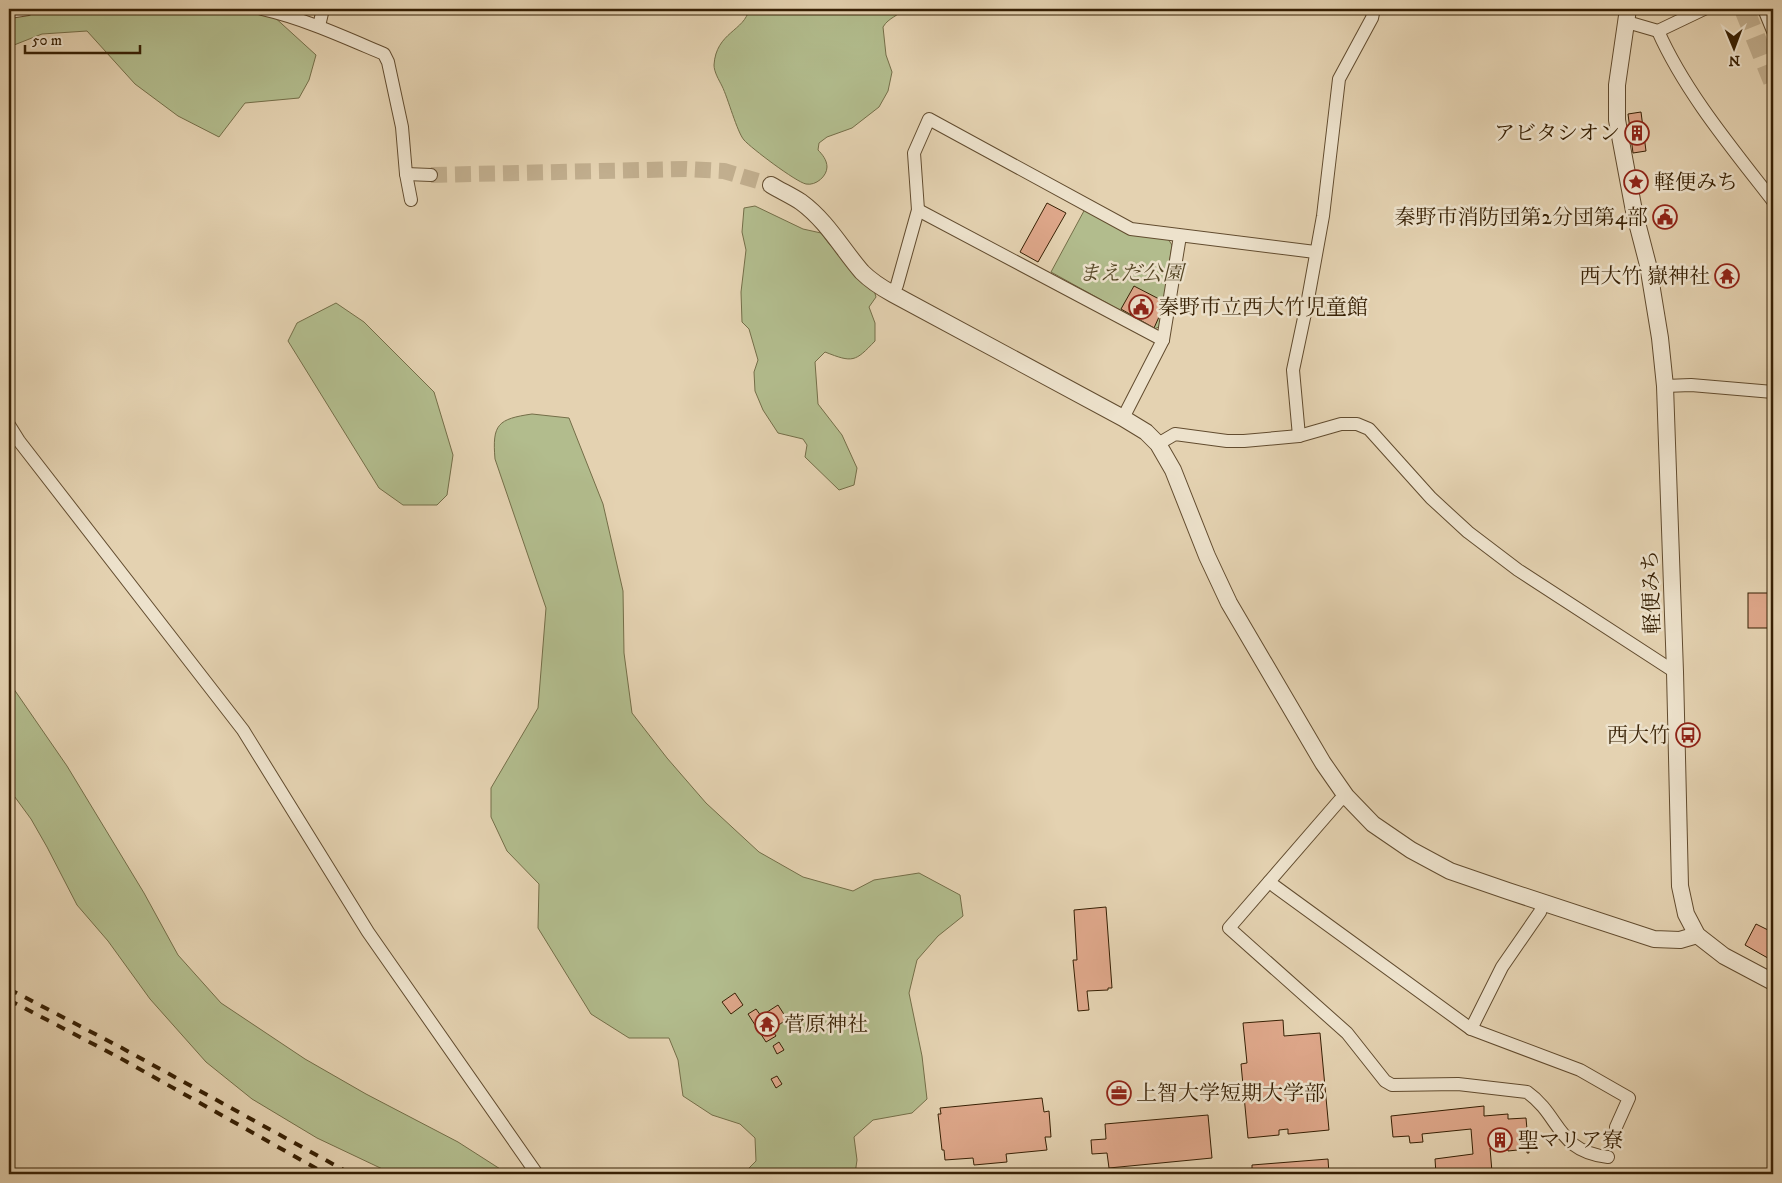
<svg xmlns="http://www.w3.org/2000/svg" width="1782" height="1183" viewBox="0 0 1782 1183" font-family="'IM FELL DW Pica','Noto Serif JP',serif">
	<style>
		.green { fill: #b2bc8d; stroke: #746e48 }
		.building { fill: #dea78a; stroke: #372004 }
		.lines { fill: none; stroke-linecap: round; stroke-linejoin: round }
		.tertiary-tunnel { stroke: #c1ae8e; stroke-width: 16; stroke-dasharray: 16 8; stroke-linecap: butt }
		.primary-tunnel { stroke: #c1ae8e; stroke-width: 20; stroke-dasharray: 20 10; stroke-linecap: butt }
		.minor-casing { stroke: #624c2f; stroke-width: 14 }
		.tertiary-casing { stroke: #624c2f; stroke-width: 18 }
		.minor { stroke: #ede2cc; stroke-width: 12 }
		.tertiary { stroke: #ede2cc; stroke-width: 16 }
		.rail { stroke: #372004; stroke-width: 4; stroke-dasharray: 9 9; stroke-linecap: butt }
		.labels { text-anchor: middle; stroke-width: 5; stroke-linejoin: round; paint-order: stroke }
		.poi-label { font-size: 21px; fill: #372004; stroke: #ede2cc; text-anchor: start }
		.park-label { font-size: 21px; font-style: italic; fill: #564726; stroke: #ede2cc }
		.street-label { font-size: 21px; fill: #372004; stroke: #ede2cc }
	</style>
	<rect width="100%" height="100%" fill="#e4d2b1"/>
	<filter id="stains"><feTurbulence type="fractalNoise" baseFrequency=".004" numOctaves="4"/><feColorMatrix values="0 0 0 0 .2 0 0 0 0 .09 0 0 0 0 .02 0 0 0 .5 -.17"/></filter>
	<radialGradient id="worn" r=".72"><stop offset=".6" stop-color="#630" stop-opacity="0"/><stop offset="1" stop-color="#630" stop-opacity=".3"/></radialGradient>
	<g class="green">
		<polygon points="9,9 253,9 271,14 316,55 309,80 299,98 245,103 219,137 178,116 135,84 87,31 42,34 9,47"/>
		<path d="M749,9h154c-4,7 -14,8 -20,18l3,28 6,17 -4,19 -9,16 -27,21 -25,9 -8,6 -1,7c4,4 9,10 9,17 0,9 -11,19 -21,17 -10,-2 -55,-36 -62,-44 -7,-8 -16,-42 -22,-54 -3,-6 -8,-14 -8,-21 2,-33 31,-34 35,-56z"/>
		<path d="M755,206l48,23 18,4 9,12 42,38 4,14 -7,10 6,16v18c-20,21 -22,22 -50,11l-10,10 3,42 24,31 15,33 -3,17 -15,5 -34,-33 2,-12 -4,-6 -25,-6 -15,-23 -8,-19 -1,-19 4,-12 -9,-31 -7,-7 -1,-30 5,-42 -4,-18 2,-24z"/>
		<polygon points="1085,209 1168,239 1172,245 1161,326 1154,329 1051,272"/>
		<polygon points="336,303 364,322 434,392 453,455 447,495 437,505 403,505 379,488 288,341 297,323"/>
		<path d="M532,414l37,4 34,86 20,87 1,62 8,60 35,45 39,45 53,49 44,25 50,14 21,-11 45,-7 41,22 3,21 -25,20 -21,24 -8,33 13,63 5,43 -15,14 -39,7 -19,17 3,23 -2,14h-112l13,-13 -1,-23 -15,-14 -28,-9 -29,-19 -5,-36 -9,-22h-40l-38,-24 -53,-86 1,-44 -32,-33 -16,-34v-29l47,-80 8,-100 -51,-149c-3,-35 3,-40 37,-45z"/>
		<polygon points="9,682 67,766 144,893 178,955 221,1003 305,1059 366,1094 458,1142 508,1174 393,1174 317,1138 252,1099 206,1062 150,999 108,941 77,905 47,847 31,819 9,789"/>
	</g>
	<g class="building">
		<polygon points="1641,112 1646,151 1633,153 1628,114"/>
		<polygon points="1047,203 1066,213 1038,262 1020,252"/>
		<polygon points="1672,211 1673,217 1670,218 1671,221 1660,224 1658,214"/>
		<polygon points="1134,286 1161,300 1158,306 1163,308 1154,328 1121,309"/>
		<rect x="1748" y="593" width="25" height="35"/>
		<polygon points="1106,907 1112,988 1108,988 1108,990 1087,991 1089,1010 1078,1011 1073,960 1077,960 1074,910"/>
		<polygon points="1756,924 1770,931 1769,934 1773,937 1773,961 1745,945"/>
		<polygon points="735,993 743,1005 731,1014 722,1002"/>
		<polygon points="778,1005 787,1019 772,1030 776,1036 766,1042 748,1014 756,1009 761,1016"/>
		<polygon points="1283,1020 1284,1036 1320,1033 1329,1130 1288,1134 1288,1129 1279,1130 1279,1135 1248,1138 1241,1064 1247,1063 1243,1023"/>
		<polygon points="779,1042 784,1050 777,1054 773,1046"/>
		<polygon points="777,1076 782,1084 776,1088 771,1079"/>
		<polygon points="1042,1098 1044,1112 1049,1111 1051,1137 1045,1137 1047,1150 1006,1154 1007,1162 974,1165 973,1158 945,1160 944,1150 942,1150 938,1114 941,1114 940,1108"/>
		<polygon points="1484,1106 1484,1116 1508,1114 1508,1119 1526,1118 1529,1153 1527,1153 1527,1149 1508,1151 1507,1146 1490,1148 1492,1172 1498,1172 1502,1174 1436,1174 1435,1159 1473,1154 1471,1129 1422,1134 1423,1142 1410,1143 1409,1136 1393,1137 1391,1116"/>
		<polygon points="1208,1115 1212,1158 1109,1168 1107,1153 1092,1154 1091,1140 1106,1139 1105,1124"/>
		<polygon points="1328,1159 1329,1174 1245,1174 1252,1174 1252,1165"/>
	</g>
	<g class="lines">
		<polyline class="tertiary-tunnel" points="431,175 686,169 724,171 771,185"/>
		<polyline class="primary-tunnel" points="1744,9 1773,81"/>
		<g class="minor-casing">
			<g id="minor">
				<path d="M262,9c43,10 82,28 122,45l4,8 14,65 4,47 5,26"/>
				<polyline points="1764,9 1773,31"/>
				<polyline points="9,12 28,9"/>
				<polyline points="1627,22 1658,31 1704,9"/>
				<polyline points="319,26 323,9"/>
				<path d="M1658,31c27,61 74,117 115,170"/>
				<polyline points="406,174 431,175"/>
				<polyline points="918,210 1163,340"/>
				<polyline points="893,294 897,285 918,210 914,153 929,119 1131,229 1315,252"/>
				<polyline points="1665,386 1691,385 1773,392"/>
				<polyline points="1123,418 1163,340 1180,236"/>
				<polyline points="9,425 19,441 243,730 368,932 537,1174"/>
				<polyline points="1299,436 1293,370 1308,299 1323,216 1339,79 1372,18 1374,9"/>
				<polyline points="1158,444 1175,434 1227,441 1244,441 1299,436 1341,424 1357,424 1369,429 1431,498 1468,532 1518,570 1675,672"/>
				<path d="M1346,796l-7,5 -110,127 118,105 38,48 7,4 66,-1 69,8c34,24 29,59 81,65"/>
				<polyline points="1269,882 1471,1029 1580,1070 1629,1098 1616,1127"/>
				<polyline points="1471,1029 1502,967 1540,912 1543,903"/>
				<polyline points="1770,1174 1773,1174"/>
			</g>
		</g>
		<g class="tertiary-casing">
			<g id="tertiary">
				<polyline points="1628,9 1617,85 1617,120 1634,211 1648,265 1660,338 1665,386 1675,672 1680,886 1686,914 1697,935 1724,956 1773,982"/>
				<path d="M771,185c10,6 21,11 30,17 26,19 41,47 61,70 9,9 20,16 31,22l230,124 23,14 12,12 15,26 34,86 22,47 94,160 23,33 27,28 38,26 39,21 58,20 146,48 26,1 17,-5"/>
			</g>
		</g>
		<use href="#minor" class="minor"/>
		<use href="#tertiary" class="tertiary"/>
		<g class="rail">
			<polyline points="9,989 122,1048 351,1174"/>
			<polyline points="9,1000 120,1058 326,1174"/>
		</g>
	</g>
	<defs>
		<g id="building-ring" transform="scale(1.25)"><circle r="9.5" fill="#ede2cc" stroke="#8f2418" stroke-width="1.5"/><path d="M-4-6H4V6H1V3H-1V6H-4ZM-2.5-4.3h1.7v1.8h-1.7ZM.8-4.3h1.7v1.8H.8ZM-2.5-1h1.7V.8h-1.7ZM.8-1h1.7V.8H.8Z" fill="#8f2418"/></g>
		<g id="sight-ring" transform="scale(1.25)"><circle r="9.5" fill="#ede2cc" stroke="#8f2418" stroke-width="1.5"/><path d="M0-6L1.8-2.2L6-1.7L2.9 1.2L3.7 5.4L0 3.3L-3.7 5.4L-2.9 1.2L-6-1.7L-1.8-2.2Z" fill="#8f2418"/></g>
		<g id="civic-ring" transform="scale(1.25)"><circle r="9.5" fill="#ede2cc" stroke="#8f2418" stroke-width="1.5"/><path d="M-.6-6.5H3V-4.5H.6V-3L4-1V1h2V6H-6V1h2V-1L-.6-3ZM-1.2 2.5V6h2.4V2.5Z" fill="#8f2418"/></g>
		<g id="temple-ring" transform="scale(1.25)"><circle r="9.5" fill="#ede2cc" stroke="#8f2418" stroke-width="1.5"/><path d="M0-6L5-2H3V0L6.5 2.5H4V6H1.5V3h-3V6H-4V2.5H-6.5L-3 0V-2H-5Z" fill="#8f2418"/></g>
		<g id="bus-ring" transform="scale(1.25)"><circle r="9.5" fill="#ede2cc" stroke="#8f2418" stroke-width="1.5"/><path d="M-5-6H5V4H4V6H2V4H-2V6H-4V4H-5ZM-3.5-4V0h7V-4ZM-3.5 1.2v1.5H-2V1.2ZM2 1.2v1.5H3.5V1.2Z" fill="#8f2418"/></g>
		<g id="office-ring" transform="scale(1.25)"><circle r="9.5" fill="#ede2cc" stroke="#8f2418" stroke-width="1.5"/><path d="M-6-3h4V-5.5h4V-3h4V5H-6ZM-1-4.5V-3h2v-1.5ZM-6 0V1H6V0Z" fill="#8f2418"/></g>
	</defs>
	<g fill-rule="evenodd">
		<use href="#building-ring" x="1637" y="133"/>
		<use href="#sight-ring" x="1636" y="182"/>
		<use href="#civic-ring" x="1665" y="217"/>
		<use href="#temple-ring" x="1727" y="276"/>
		<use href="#civic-ring" x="1141" y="307"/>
		<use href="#bus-ring" x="1688" y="735"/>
		<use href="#temple-ring" x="767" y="1024"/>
		<use href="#office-ring" x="1119" y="1093"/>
		<use href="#building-ring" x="1500" y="1140"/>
	</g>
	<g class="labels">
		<g class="poi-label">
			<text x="1620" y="140" text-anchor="end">アビタシオン</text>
			<text x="1654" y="189">軽便みち</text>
			<text x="1648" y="224" text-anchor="end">秦野市消防団第2分団第4部</text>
			<text x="1710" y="283" text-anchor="end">西大竹 嶽神社</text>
			<text x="1158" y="314">秦野市立西大竹児童館</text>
			<text x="1670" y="742" text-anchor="end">西大竹</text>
			<text x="784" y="1031">菅原神社</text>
			<text x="1136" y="1100">上智大学短期大学部</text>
			<text x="1518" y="1147">聖マリア寮</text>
		</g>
		<g class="park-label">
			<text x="1131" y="280">まえだ公園</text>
		</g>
		<g class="street-label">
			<text transform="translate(1651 592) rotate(-92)" y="7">軽便みち</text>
		</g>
	</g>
	<rect width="1782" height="1183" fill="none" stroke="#e4d2b1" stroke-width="30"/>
	<rect x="10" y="10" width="1762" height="1163" fill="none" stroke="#372004" stroke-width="2.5"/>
	<rect x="15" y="15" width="1752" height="1153" fill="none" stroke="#372004"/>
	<g transform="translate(1734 48) rotate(179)" stroke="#ede2cc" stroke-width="4" paint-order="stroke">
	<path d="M0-4L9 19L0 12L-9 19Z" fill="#372004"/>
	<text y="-8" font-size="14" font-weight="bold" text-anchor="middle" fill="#372004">N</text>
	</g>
	<path d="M25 45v8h115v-8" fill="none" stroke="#372004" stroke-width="2.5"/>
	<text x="32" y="45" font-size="15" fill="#372004" stroke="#ede2cc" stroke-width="4" paint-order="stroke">50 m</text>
	<rect width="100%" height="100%" filter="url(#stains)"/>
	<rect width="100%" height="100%" fill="url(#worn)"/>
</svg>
